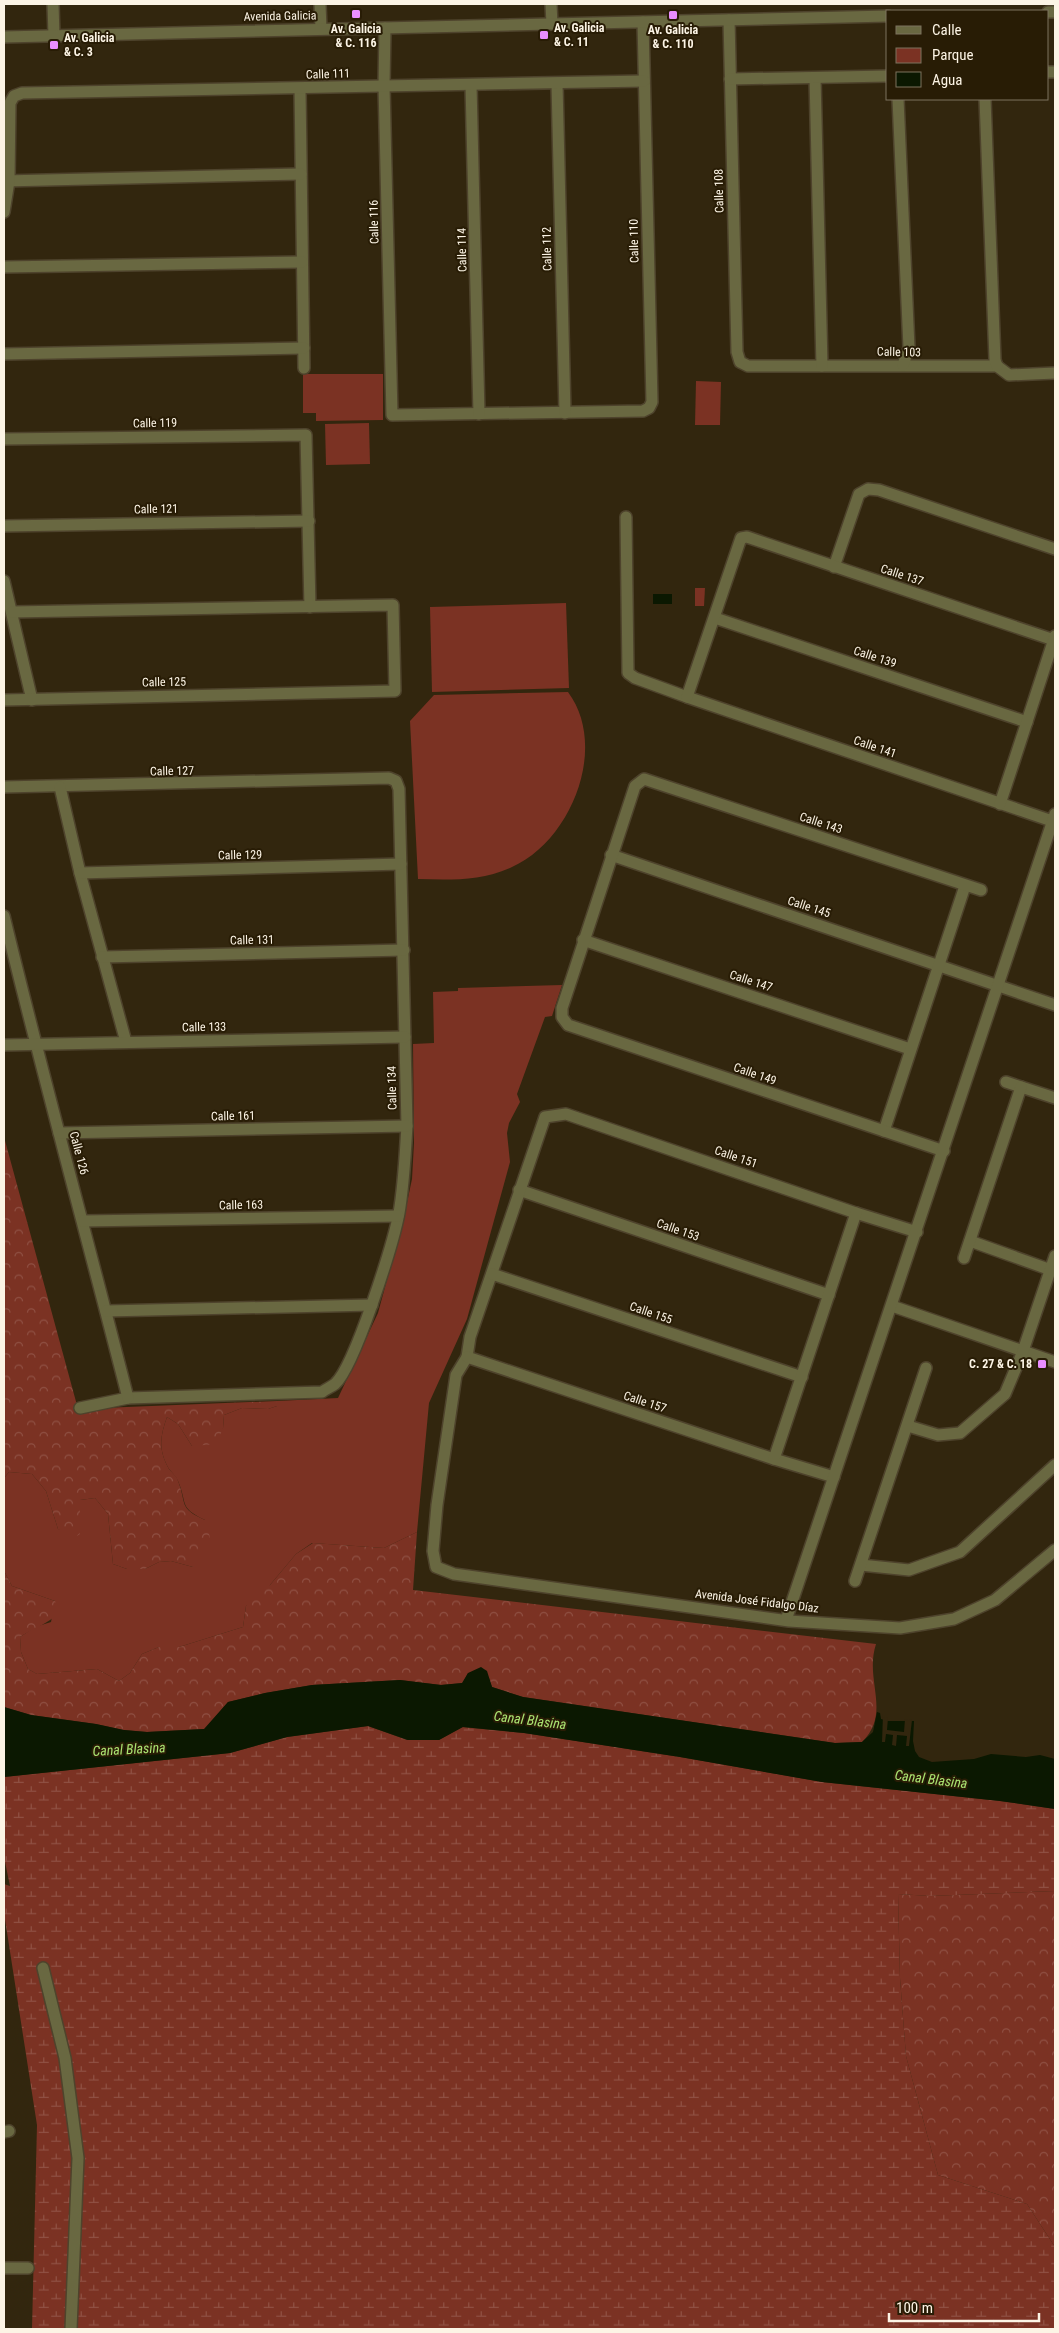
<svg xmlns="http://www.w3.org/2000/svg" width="1059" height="2333" viewBox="0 0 1059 2333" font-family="'Roboto Condensed',sans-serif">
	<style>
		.green { fill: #7b3223 }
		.forest { fill: url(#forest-crowns) }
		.wetland { fill: url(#wetland-marsh) }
		.water { fill: #0b1801 }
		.pier { fill: #32260e }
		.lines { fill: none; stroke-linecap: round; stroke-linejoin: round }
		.minor-casing { stroke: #4e432c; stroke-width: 14 }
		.minor { stroke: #696841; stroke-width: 11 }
		.poi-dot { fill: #e98dfe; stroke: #281c05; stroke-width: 2 }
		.labels { text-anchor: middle; stroke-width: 4; stroke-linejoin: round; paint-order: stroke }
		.street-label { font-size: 12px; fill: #fcf4e5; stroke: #281c05 }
		.poi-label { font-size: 12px; font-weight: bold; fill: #fcf4e5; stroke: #281c05; text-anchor: start }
		.water-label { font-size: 14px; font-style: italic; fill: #abe472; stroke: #281c05 }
	</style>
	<defs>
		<pattern id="forest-crowns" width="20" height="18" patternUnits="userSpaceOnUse" patternTransform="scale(1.25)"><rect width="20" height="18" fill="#7b3223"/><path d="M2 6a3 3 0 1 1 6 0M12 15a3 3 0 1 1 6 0" fill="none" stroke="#8f5043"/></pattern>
		<pattern id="wetland-marsh" width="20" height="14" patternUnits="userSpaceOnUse" patternTransform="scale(1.25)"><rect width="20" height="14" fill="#7b3223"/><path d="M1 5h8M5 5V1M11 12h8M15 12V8" fill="none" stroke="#8f5043"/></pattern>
	</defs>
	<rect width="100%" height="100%" fill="#32260e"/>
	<g class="green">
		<polygon points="303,374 383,374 383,420 316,421 316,413 303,413"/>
		<polygon points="696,381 721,382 720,425 695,425"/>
		<polygon points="369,423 370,464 326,465 325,424"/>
		<polygon points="695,588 705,588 704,606 695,606"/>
		<polygon points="566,603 569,688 432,692 430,607"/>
		<path d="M568,692c41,55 3,149 -56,175 -31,14 -61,13 -94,12l-8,-158 24,-26z"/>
		<path d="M562,985l-10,31 -7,1 -28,77 3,8 -11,21 -2,10 3,29 -43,157 -38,84 -12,129 -33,16 -72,-5 -16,11 -26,31 -24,21 -3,21 -64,20h-20l-17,7 -12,19 -11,8 -22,-12 -60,5 -9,-5 -7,-17 -1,-15 15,-10 16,-5 4,-21 -43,-15 -8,-15v-93l5,-6 23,2 14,17 12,38 22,5v-34l15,-2 13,16 5,50 14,5h18l14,-7 12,-1 22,6 12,-47c-27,-13 -17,-16 -27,-39 -2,-5 -6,-8 -9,-12 -11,-19 -9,-33 -2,-52l11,7 14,22 31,-18 1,-13 18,-7 26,1 9,-3v-5l61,-3 40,-85 26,-96 8,-38 2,-36 -1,-99 21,-1 -1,-51 25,-1v-3z"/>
	</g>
	<g class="forest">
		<path d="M4,1137l74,272 199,-8v5l-9,3 -26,-1 -18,7 -1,13 -6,16 -25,2 -14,-22 -11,-7c-7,19 -9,33 2,52 3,4 8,7 9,12 9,23 0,27 27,39 9,23 5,30 -12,47l-22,-6 -12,1 -14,7h-18l-14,-5 -5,-50 -13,-16 -15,2v34l-6,4 -16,-9 -12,-38 -14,-17 -23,-2 -5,6z"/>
		<path d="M417,1532l-4,58 463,54c-12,37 16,68 -14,98l-27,1 -312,-46 -31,-10 -3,-9 -21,-5 -5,10 -22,2 -41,-5 -88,5 -47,8 -37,9 -23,27 -58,3 -24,-2 -27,-6 -65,-9 -27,-8v-136l8,15 43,15 5,10c-11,13 -25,16 -40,26l1,15 7,17 9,5 60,-5 22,12 11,-8 12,-19 17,-7h20l64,-20 3,-21 11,-18 13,-3 26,-31 17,-11 71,5z"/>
		<polygon points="1055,1891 1055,2247 1027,2204 938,2175 906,2056 900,1978 898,1894 930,1896"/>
	</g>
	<polygon class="wetland" points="368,1726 407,1740 439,1740 462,1727 524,1733 680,1757 822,1782 1000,1801 1055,1809 1055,1891 930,1896 898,1894 900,1978 906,2056 938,2175 1027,2204 1055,2247 1055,2329 32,2329 37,2125 4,1913 4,1884 10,1886 4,1857 4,1777 230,1753 287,1737"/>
	<g class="water">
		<rect x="653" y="594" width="19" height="10"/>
		<polygon points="481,1667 487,1671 492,1687 523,1697 835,1743 862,1742 873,1732 877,1712 880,1713 881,1719 888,1721 914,1721 913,1741 915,1751 919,1757 932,1762 974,1759 991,1754 1026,1757 1040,1755 1055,1759 1055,1809 1000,1801 822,1782 680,1757 524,1733 463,1727 439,1740 408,1740 368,1726 287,1737 230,1753 4,1777 4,1707 31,1715 96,1724 124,1730 147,1732 204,1729 228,1702 265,1693 312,1685 400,1680 441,1685 462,1683 468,1673"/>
	</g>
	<polygon class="pier" points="883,1714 883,1717 888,1718 887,1730 904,1732 905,1719 912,1720 909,1746 906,1746 907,1736 897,1735 896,1746 892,1745 893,1735 886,1734 885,1742 882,1742"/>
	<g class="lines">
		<g class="minor-casing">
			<g id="minor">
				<polyline points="53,4 54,36"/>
				<polyline points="320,4 321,29"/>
				<polyline points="551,4 552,24"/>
				<polyline points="1048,12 1055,12"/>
				<polyline points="729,20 737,352 740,362 748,366 997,366 1009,375 1055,373"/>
				<polyline points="385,28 384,86 392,415 643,411 649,408 652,402 643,22"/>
				<polyline points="4,37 888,16"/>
				<polyline points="1048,72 1055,72"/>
				<polyline points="815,78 822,366"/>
				<polyline points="730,79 888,76"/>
				<polyline points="557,84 565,413"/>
				<polyline points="471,85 479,414"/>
				<polyline points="300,89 304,368"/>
				<polyline points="898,99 909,348 903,365"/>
				<polyline points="985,99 995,360 997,366"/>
				<polyline points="4,181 301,174"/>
				<polyline points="4,212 9,181 10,103 14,96 22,93 644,81"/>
				<polyline points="4,267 302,262"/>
				<polyline points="4,354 304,348"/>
				<polyline points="4,439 306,435 310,607"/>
				<polyline points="626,517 628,673 635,678 687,697 1055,822"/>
				<polyline points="4,526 309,521"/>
				<polyline points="834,567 859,494 868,489 879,490 1055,549"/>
				<polyline points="4,581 32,700"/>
				<polyline points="715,618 1027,722"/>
				<polyline points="687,697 741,538 747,537 1054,640"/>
				<polyline points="4,700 395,691 393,605 12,612"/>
				<path d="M4,787l385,-9 7,3 3,8 8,337c-2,30 -3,58 -8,87 -6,31 -44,153 -64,171 -4,3 -9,5 -13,8l-194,6 -48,10"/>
				<polyline points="60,787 80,873 126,1042"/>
				<polyline points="1000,804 1055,636"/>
				<polyline points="611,855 1055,1005"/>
				<polyline points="80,873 401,864"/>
				<path d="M4,916c39,161 83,321 124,482"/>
				<polyline points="583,940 910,1049"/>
				<polyline points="102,957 404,950"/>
				<polyline points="4,1045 405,1037"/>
				<polyline points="1006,1082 1055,1098"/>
				<polyline points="884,1131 965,886"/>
				<polyline points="59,1133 407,1126"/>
				<polyline points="944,1151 568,1025 562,1017 562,1008 635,786 644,779 981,890"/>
				<polyline points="519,1190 829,1295"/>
				<polyline points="83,1221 398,1216"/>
				<polyline points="917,1232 856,1213 566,1114 545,1117 470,1337 467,1357 456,1375 437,1505 433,1551 436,1567 454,1574 789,1621 900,1628 954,1619 995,1600 1055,1550"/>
				<polyline points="970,1241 1051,1270"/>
				<polyline points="964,1258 1021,1087"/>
				<polyline points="492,1274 802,1377"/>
				<polyline points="892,1306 1055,1362"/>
				<polyline points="106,1311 372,1305"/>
				<polyline points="467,1357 774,1459 834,1477"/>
				<polyline points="908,1426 938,1435 960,1433 1005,1394 1023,1351 1055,1256"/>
				<polyline points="774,1459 856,1213"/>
				<polyline points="861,1565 909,1570 960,1552 1055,1465"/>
				<polyline points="855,1581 926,1368"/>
				<polyline points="786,1620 1055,814"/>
				<polyline points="43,1968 65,2058 78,2158 71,2329"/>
				<polyline points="4,2132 9,2131"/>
				<polyline points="4,2268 28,2268"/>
			</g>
		</g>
		<use href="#minor" class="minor"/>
	</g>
	<g class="poi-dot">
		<rect x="351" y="9" width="10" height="10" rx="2.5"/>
		<rect x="668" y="10" width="10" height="10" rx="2.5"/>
		<rect x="539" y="30" width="10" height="10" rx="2.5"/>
		<rect x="49" y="40" width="10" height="10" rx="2.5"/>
		<rect x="1037" y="1359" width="10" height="10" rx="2.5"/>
	</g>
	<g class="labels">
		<g class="street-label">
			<text transform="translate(280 16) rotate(-1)" y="4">Avenida Galicia</text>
			<text transform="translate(328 74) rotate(-2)" y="4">Calle 111</text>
			<text transform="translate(719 191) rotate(-91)" y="4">Calle 108</text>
			<text transform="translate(374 222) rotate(-91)" y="4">Calle 116</text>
			<text transform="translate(634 241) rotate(-91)" y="4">Calle 110</text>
			<text transform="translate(547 249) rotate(-91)" y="4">Calle 112</text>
			<text transform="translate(462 250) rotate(-91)" y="4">Calle 114</text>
			<text transform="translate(899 352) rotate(1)" y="4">Calle 103</text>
			<text transform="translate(155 423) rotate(-1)" y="4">Calle 119</text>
			<text transform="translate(156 509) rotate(-1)" y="4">Calle 121</text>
			<text transform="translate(902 575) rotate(18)" y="4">Calle 137</text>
			<text transform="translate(875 657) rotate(18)" y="4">Calle 139</text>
			<text transform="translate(164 682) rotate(-1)" y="4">Calle 125</text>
			<text transform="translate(875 747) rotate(19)" y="4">Calle 141</text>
			<text transform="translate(172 771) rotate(-1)" y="4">Calle 127</text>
			<text transform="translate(821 823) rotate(18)" y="4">Calle 143</text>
			<text transform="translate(240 855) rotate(-1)" y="4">Calle 129</text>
			<text transform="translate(809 907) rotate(18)" y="4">Calle 145</text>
			<text transform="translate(252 940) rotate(-1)" y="4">Calle 131</text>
			<text transform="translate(751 981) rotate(18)" y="4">Calle 147</text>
			<text transform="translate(204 1027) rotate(-1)" y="4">Calle 133</text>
			<text transform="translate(755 1074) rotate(19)" y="4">Calle 149</text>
			<text transform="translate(392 1088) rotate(-91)" y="4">Calle 134</text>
			<text transform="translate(233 1116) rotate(-1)" y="4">Calle 161</text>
			<text transform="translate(79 1153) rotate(75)" y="4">Calle 126</text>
			<text transform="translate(736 1157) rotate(19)" y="4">Calle 151</text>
			<text transform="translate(241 1205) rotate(-1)" y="4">Calle 163</text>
			<text transform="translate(678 1230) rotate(19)" y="4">Calle 153</text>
			<text transform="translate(651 1313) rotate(19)" y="4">Calle 155</text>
			<text transform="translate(645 1402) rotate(18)" y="4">Calle 157</text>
			<text transform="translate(757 1601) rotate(7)" y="4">Avenida José Fidalgo Díaz</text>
		</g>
		<g class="poi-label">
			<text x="554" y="32">Av. Galicia<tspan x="554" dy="14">&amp; C. 11</tspan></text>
			<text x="356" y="33" text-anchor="middle">Av. Galicia<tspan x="356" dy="14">&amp; C. 116</tspan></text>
			<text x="673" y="34" text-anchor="middle">Av. Galicia<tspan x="673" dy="14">&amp; C. 110</tspan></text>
			<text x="64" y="42">Av. Galicia<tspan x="64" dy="14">&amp; C. 3</tspan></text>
			<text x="1032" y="1368" text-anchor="end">C. 27 &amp; C. 18</text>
		</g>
		<g class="water-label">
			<text transform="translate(530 1720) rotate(7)" y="5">Canal Blasina</text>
			<text transform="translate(129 1749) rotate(-3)" y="5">Canal Blasina</text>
			<text transform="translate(931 1779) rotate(7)" y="5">Canal Blasina</text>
		</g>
	</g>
	<rect width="1059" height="2333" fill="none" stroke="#fcf4e5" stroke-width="10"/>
	<rect x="886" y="10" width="162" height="90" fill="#281c05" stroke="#7d725f"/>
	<rect x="896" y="26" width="25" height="8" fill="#696841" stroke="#7d725f"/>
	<text x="932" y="35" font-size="15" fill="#fcf4e5">Calle</text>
	<rect x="896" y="48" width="25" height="15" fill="#7b3223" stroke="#7d725f"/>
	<text x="932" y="60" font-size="15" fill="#fcf4e5">Parque</text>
	<rect x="896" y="72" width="25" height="15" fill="#0b1801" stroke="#7d725f"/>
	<text x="932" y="85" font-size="15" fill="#fcf4e5">Agua</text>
	<path d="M889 2313v8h150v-8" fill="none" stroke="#fcf4e5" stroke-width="2.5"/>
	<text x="896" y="2313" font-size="15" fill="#fcf4e5" stroke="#281c05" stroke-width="4" paint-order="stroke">100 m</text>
</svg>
